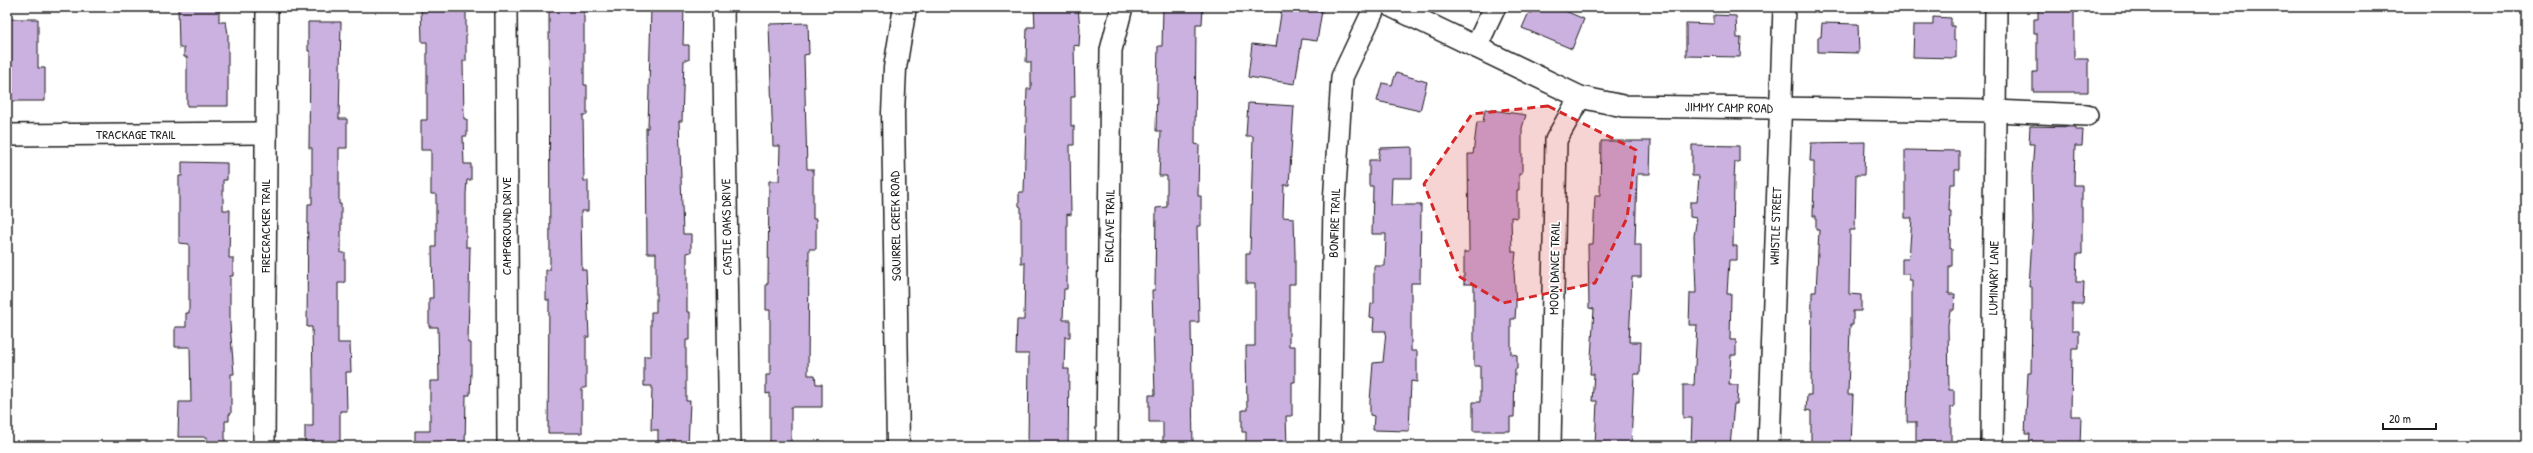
<svg xmlns="http://www.w3.org/2000/svg" width="2533" height="453" viewBox="0 0 2533 453" font-family="'Patrick Hand',sans-serif">
	<style>
		.building { fill: #cbb1e0; stroke: #1c1c1c }
		.lines { fill: none; stroke-linecap: round; stroke-linejoin: round }
		.street-casing { stroke: #1c1c1c; stroke-width: 24 }
		.secondary-casing { stroke: #1c1c1c; stroke-width: 25 }
		.street { stroke: #fff; stroke-width: 21 }
		.secondary { stroke: #fff; stroke-width: 22 }
		.marked { fill: #d62828; fill-opacity: 0.2; stroke: #d62828; stroke-width: 3; stroke-dasharray: 8 5; stroke-linejoin: round }
		.labels { text-anchor: middle; stroke-width: 3.5; stroke-linejoin: round; paint-order: stroke }
		.street-label { font-size: 13px; fill: #1c1c1c; stroke: #fff }
	</style>
	<rect width="100%" height="100%" fill="#fff"/>
	<filter id="ink" filterUnits="userSpaceOnUse"><feTurbulence type="fractalNoise" baseFrequency=".025" numOctaves="2"/><feDisplacementMap in="SourceGraphic" scale="8" xChannelSelector="R" yChannelSelector="G"/><feConvolveMatrix kernelMatrix="1 2 1 2 8 2 1 2 1" color-interpolation-filters="sRGB"/></filter>
	<g filter="url(#ink)">
		<g class="building">
			<polygon points="178,7 219,7 219,22 226,22 228,34 228,106 187,106 187,57 184,57 184,48 179,48"/>
			<polygon points="421,7 466,7 466,61 463,61 464,119 467,119 467,136 463,136 464,164 471,164 471,180 467,180 466,194 466,247 470,247 468,343 471,343 471,373 470,395 466,395 465,446 415,446 415,431 430,431 430,381 439,381 438,327 429,327 429,298 433,298 432,247 436,247 436,194 431,194 431,150 421,150 421,120 427,120 427,42 422,42"/>
			<polygon points="549,7 584,7 584,85 587,85 587,115 583,115 584,181 588,181 588,211 581,211 582,270 586,270 589,337 586,337 586,388 582,388 582,433 548,433 549,300 546,300 546,270 550,270"/>
			<polygon points="651,7 684,7 683,45 689,45 689,60 684,60 682,121 679,121 683,234 691,234 691,252 687,253 687,312 690,312 690,340 686,340 686,401 690,401 688,446 658,446 658,430 651,430 652,386 644,386 644,356 651,356 651,312 656,312 656,253 647,253 646,128 648,128"/>
			<polygon points="1034,7 1078,7 1080,29 1079,46 1074,45 1075,97 1071,97 1071,126 1074,126 1074,145 1070,145 1071,215 1067,214 1067,289 1064,289 1063,320 1070,320 1070,337 1065,337 1064,369 1069,369 1068,446 1028,446 1029,354 1016,354 1017,320 1024,320 1025,263 1021,263 1021,207 1019,206 1019,192 1024,192 1027,89 1031,89 1031,62 1026,62 1027,27 1035,27"/>
			<polygon points="1163,7 1203,7 1202,24 1196,24 1195,144 1199,145 1198,196 1201,196 1201,226 1197,226 1199,322 1191,322 1193,446 1163,446 1163,422 1149,422 1149,395 1155,395 1152,290 1155,290 1156,208 1167,207 1167,176 1159,176 1161,131 1156,131 1158,46 1162,46"/>
			<polygon points="1282,7 1322,11 1317,41 1302,39 1295,84 1248,77 1252,44 1276,47"/>
			<polygon points="1534,7 1556,7 1584,19 1572,49 1522,28 1529,12 1532,13"/>
			<polygon points="2038,7 2074,7 2074,59 2088,59 2088,92 2033,92 2033,72 2037,72 2037,33 2034,33 2034,19 2038,19"/>
			<polygon points="1714,15 1736,16 1737,38 1741,38 1740,57 1686,56 1686,23 1714,24"/>
			<polygon points="1933,17 1951,18 1951,26 1954,26 1954,40 1956,40 1956,58 1913,57 1914,25 1933,25"/>
			<polygon points="7,19 38,19 38,68 45,68 45,101 7,101"/>
			<polygon points="308,22 341,22 339,119 347,119 347,148 339,148 339,204 341,204 341,253 345,253 345,283 338,283 338,343 350,343 351,372 346,372 347,411 340,411 340,446 305,446 305,426 313,426 313,382 312,327 307,327 308,204 312,204 312,148 309,148 310,51 308,51"/>
			<polygon points="808,23 809,54 804,55 807,169 813,169 813,219 816,219 816,249 809,249 808,375 815,375 816,384 822,384 822,407 791,407 791,446 770,446 770,393 766,394 766,375 770,375 770,310 766,310 766,284 768,284 769,181 779,181 780,146 773,146 769,24"/>
			<polygon points="1822,23 1858,24 1859,53 1818,52 1818,37 1821,37"/>
			<polygon points="1396,73 1427,82 1420,111 1377,101 1382,83 1392,85"/>
			<polygon points="1248,103 1294,106 1289,185 1284,185 1283,217 1294,218 1295,254 1295,284 1289,284 1289,346 1295,346 1295,382 1292,382 1292,416 1286,416 1287,446 1246,446 1246,432 1242,432 1242,410 1247,410 1246,346 1255,346 1255,284 1246,284 1246,254 1250,254 1253,136 1246,136"/>
			<polygon points="1485,109 1526,115 1522,128 1522,173 1519,174 1519,190 1517,190 1517,218 1511,217 1512,252 1516,252 1514,271 1516,304 1515,319 1511,319 1511,354 1517,355 1517,369 1515,369 1514,417 1510,417 1510,431 1473,431 1473,402 1480,402 1480,366 1474,366 1474,284 1464,284 1464,252 1469,252 1468,154 1473,154 1477,122 1483,122"/>
			<polygon points="2030,126 2076,127 2076,130 2083,130 2082,146 2075,146 2074,185 2082,185 2082,254 2077,254 2076,282 2084,282 2083,304 2072,304 2072,331 2079,331 2079,348 2072,348 2071,416 2081,416 2080,446 2029,446 2030,434 2025,434 2028,373 2031,373 2032,309 2032,287 2029,287 2033,221 2032,173 2034,144 2029,144"/>
			<polygon points="1601,141 1651,141 1650,174 1637,174 1635,245 1641,245 1641,277 1632,277 1629,342 1641,342 1640,374 1634,374 1631,446 1595,446 1597,401 1592,401 1594,374 1590,374 1594,309 1589,308 1588,244 1593,244 1595,195 1600,195"/>
			<polygon points="1865,142 1864,175 1856,175 1855,230 1850,230 1849,294 1861,295 1861,311 1853,311 1853,325 1850,325 1848,395 1853,395 1851,446 1811,446 1811,411 1806,410 1807,395 1811,395 1812,292 1816,292 1819,230 1816,230 1816,216 1813,216 1814,176 1814,161 1810,161 1811,143"/>
			<polygon points="1692,145 1739,146 1739,162 1735,162 1734,179 1733,246 1737,246 1737,260 1729,260 1727,294 1731,294 1730,340 1736,340 1736,355 1731,355 1729,385 1738,385 1737,404 1734,404 1730,446 1691,446 1692,418 1683,418 1683,385 1694,385 1697,325 1689,325 1690,293 1696,293 1694,236 1697,218 1690,217 1690,202 1697,202 1699,176 1692,176"/>
			<polygon points="1412,147 1412,178 1392,178 1391,205 1421,205 1420,283 1411,283 1411,351 1417,351 1417,382 1411,381 1409,431 1373,430 1374,416 1370,415 1370,401 1373,363 1383,362 1386,331 1373,331 1374,318 1370,317 1371,304 1374,303 1374,266 1385,266 1386,234 1372,234 1373,186 1369,186 1369,160 1378,160 1380,148"/>
			<polygon points="1905,150 1959,151 1959,170 1955,170 1955,184 1950,184 1949,211 1951,211 1950,248 1952,249 1952,266 1949,266 1949,294 1955,294 1954,310 1950,310 1948,325 1949,390 1954,390 1954,407 1951,407 1951,446 1916,446 1916,422 1907,422 1908,359 1912,346 1912,280 1909,280 1909,274 1902,274 1902,259 1909,259 1912,218 1905,218"/>
			<polygon points="182,162 227,163 227,180 223,180 223,210 230,210 229,258 233,258 233,276 230,276 230,324 234,374 231,374 231,414 229,414 229,421 225,421 225,443 207,443 207,437 178,437 179,402 191,402 190,347 175,347 175,327 186,327 186,313 189,313 189,244 179,243 179,176 182,176"/>
		</g>
		<g class="lines">
			<g class="street-casing">
				<g id="street">
					<polyline points="506,7 508,446"/>
					<polyline points="723,7 730,446"/>
					<polyline points="1393,7 1580,97 1623,106 1995,111 2087,115"/>
					<polyline points="1476,47 1495,7"/>
					<polyline points="7,135 265,133"/>
					<polyline points="264,446 267,7"/>
					<polyline points="1107,446 1111,50 1122,7"/>
					<polyline points="1330,446 1334,204 1342,77 1375,7"/>
					<polyline points="1550,446 1556,140 1580,97"/>
					<polyline points="1769,446 1784,7"/>
					<polyline points="1992,446 1996,7"/>
				</g>
			</g>
			<g class="secondary-casing">
				<polyline id="secondary" points="898,446 893,113 895,68 905,7"/>
			</g>
			<use href="#street" class="street"/>
			<use href="#secondary" class="secondary"/>
		</g>
	</g>
	<path class="marked" d="M1548,106l88,44 -9,68 -32,65 -92,20 -43,-26 -36,-93 48,-70z"/>
	<g class="labels">
		<g class="street-label">
			<text transform="translate(1729 107) rotate(1)" y="5">JIMMY CAMP ROAD</text>
			<text x="136" y="139">TRACKAGE TRAIL</text>
			<text transform="translate(1334 223) rotate(-88)" y="5">BONFIRE TRAIL</text>
			<text transform="translate(265 226) rotate(-90)" y="5">FIRECRACKER TRAIL</text>
			<text transform="translate(506 226) rotate(-90)" y="5">CAMPGROUND DRIVE</text>
			<text transform="translate(895 226) rotate(-91)" y="5">SQUIRREL CREEK ROAD</text>
			<text transform="translate(1109 226) rotate(-89)" y="5">ENCLAVE TRAIL</text>
			<text transform="translate(1775 226) rotate(-88)" y="5">WHISTLE STREET</text>
			<text transform="translate(726 227) rotate(-91)" y="5">CASTLE OAKS DRIVE</text>
			<text transform="translate(1554 268) rotate(-89)" y="5">MOON DANCE TRAIL</text>
			<text transform="translate(1993 278) rotate(-89)" y="5">LUMINARY LANE</text>
		</g>
	</g>
	<rect width="2533" height="453" fill="none" stroke="#fff" stroke-width="24"/>
	<rect x="12" y="12" width="2509" height="429" fill="none" stroke="#1c1c1c" stroke-width="1.5" filter="url(#ink)"/>
	<path d="M2383 423v6h53v-6" fill="none" stroke="#1c1c1c" stroke-width="2"/>
	<text x="2389" y="423" font-size="12" fill="#1c1c1c" stroke="#ffffff" stroke-width="3" paint-order="stroke">20 m</text>
</svg>
